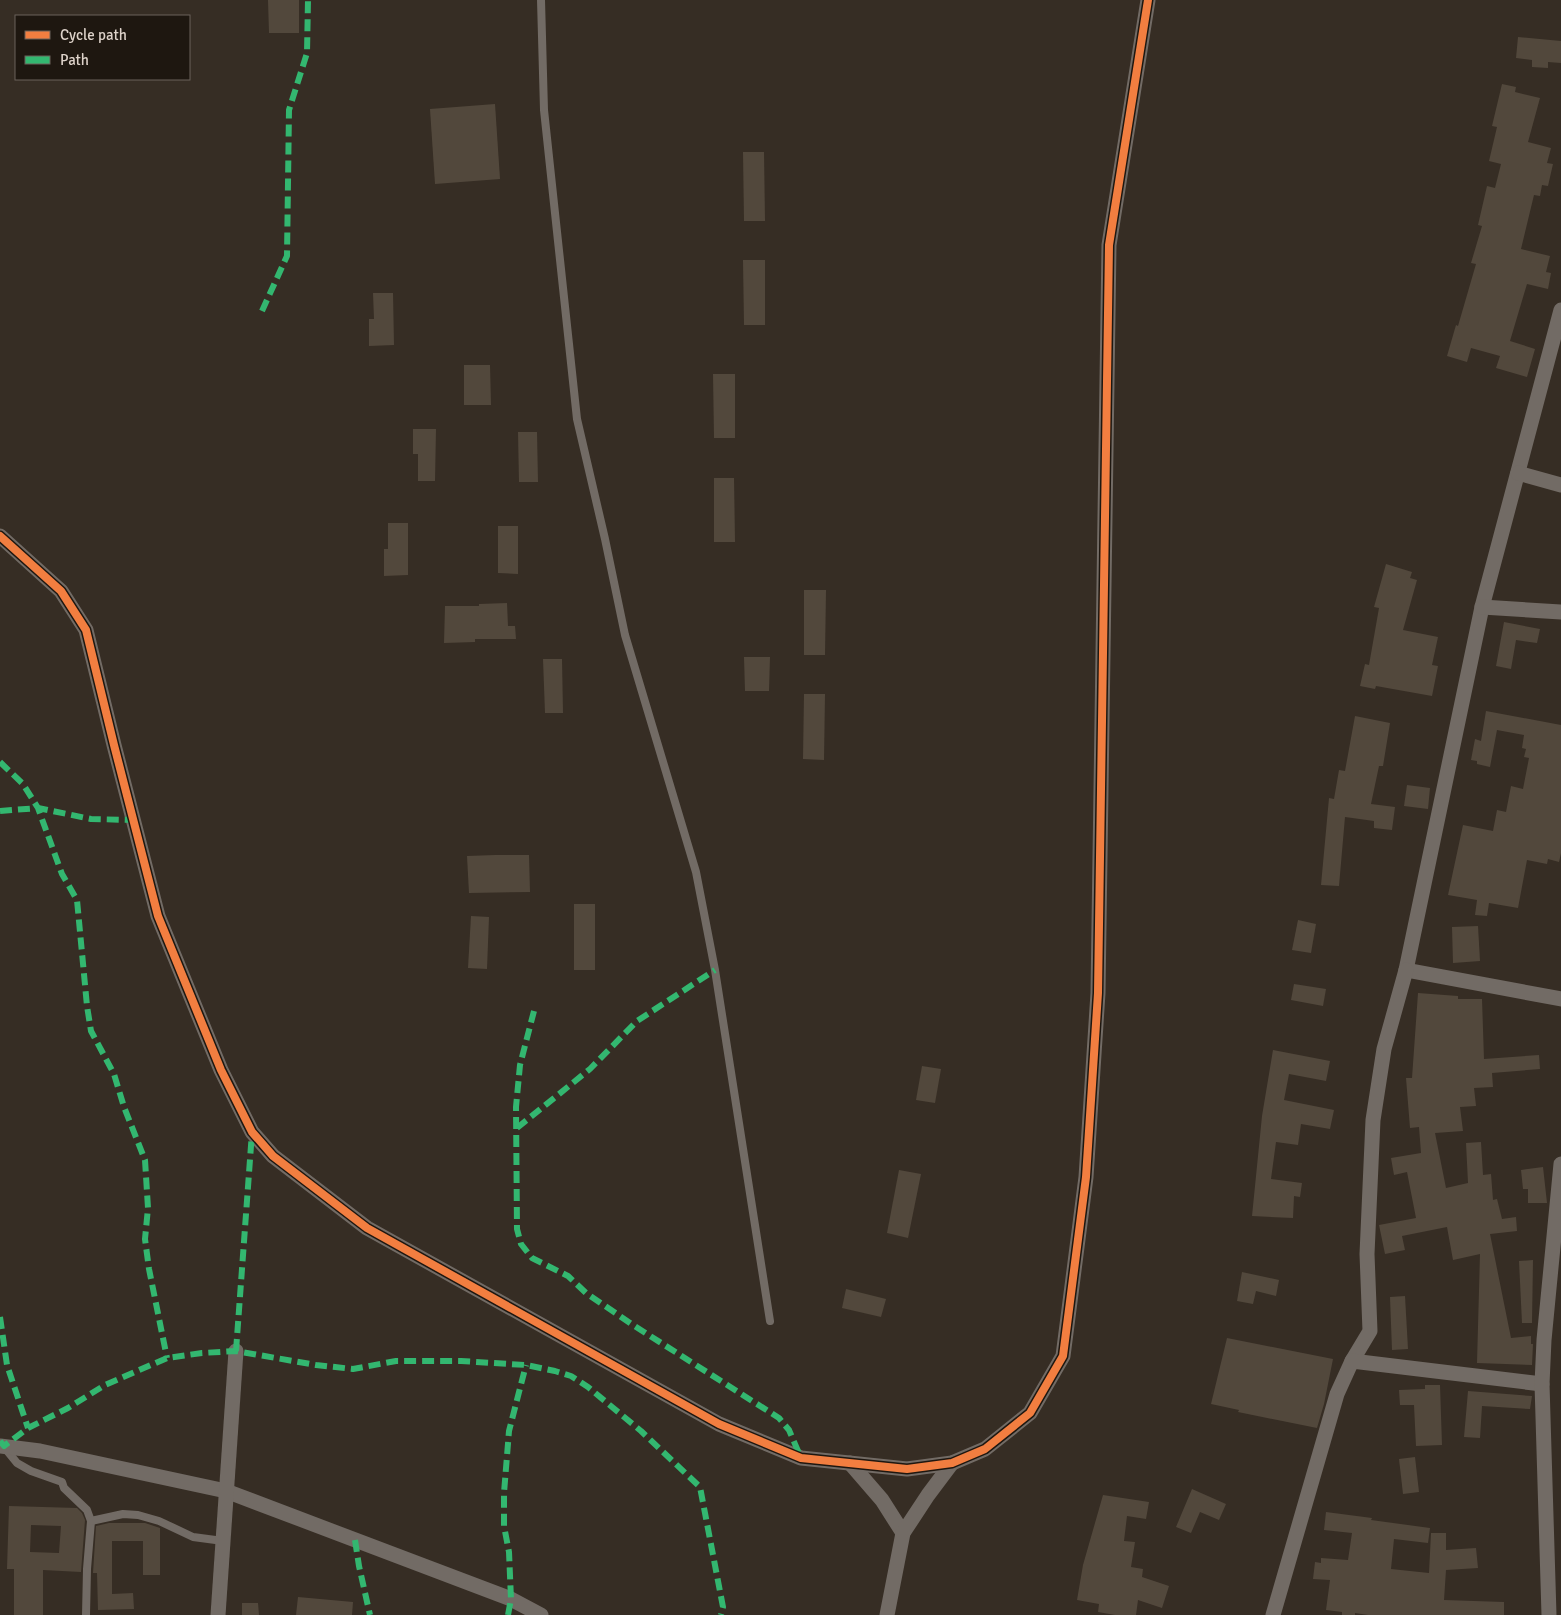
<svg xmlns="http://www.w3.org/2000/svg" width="1561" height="1615" viewBox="0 0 1561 1615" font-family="Signika,sans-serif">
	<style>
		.building { fill: #52483c; fill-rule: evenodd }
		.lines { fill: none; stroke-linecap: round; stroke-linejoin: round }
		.service { stroke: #726b65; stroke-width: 8 }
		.minor { stroke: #726b65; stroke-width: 15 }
		.quiet { stroke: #33b770; stroke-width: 6; stroke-dasharray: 12 6; stroke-linecap: butt }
		.cycleway-casing { stroke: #1e1710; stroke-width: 11 }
		.cycleway { stroke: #f27e40; stroke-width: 8 }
	</style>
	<rect width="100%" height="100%" fill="#362d24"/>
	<g class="building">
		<polygon points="268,0 299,0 299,33 269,33"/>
		<polygon points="1518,37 1561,41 1561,63 1548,62 1548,68 1532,67 1532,60 1516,58"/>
		<polygon points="1502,84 1516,87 1515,92 1540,98 1528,142 1551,148 1547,163 1553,164 1548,186 1542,185 1540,196 1534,195 1521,249 1550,256 1546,272 1551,273 1548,289 1527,284 1510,341 1535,349 1527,377 1496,368 1500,356 1471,348 1467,362 1447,356 1456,325 1458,326 1476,264 1471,263 1482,226 1478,225 1487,186 1495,188 1501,164 1489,161 1497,127 1492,126"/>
		<polygon points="495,104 500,179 435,184 430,109"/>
		<polygon points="743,152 764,152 765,221 744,221"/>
		<polygon points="743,260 765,260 765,325 744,325"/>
		<polygon points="373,293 393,293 394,345 369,346 369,319 374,319"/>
		<polygon points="464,365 490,365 491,405 464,405"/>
		<polygon points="713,374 735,374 735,438 714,438"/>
		<polygon points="413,429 436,429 435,481 418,481 418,454 413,454"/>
		<polygon points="518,432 537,432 538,482 519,482"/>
		<polygon points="714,478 734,478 735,542 714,542"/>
		<polygon points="388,523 408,523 408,575 384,576 384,549 388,549"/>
		<polygon points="498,526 518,526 518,574 498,573"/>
		<polygon points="1386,564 1412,572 1410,578 1417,580 1403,630 1438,637 1432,665 1438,666 1432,696 1376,686 1375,689 1360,686 1365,664 1369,665 1379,608 1374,607"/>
		<polygon points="804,590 826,590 825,655 804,655"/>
		<polygon points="507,603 508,626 515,626 516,639 475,639 475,642 444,643 445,606 479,606 479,604"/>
		<polygon points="1504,622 1540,629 1537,643 1516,640 1511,669 1496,666"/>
		<polygon points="744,657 770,657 769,691 745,691"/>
		<polygon points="543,659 562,659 563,713 545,713"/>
		<polygon points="804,694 825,694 824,760 803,759"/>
		<polygon points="1486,711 1561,725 1561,853 1559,862 1548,859 1547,864 1527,860 1518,908 1489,903 1487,916 1475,915 1477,900 1448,895 1463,825 1493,831 1497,810 1506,812 1511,786 1523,789 1529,758 1524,757 1526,749 1522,748 1524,735 1497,730 1490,767 1477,764 1477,761 1471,760 1475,739 1481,741"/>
		<polygon points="1355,716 1390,723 1383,766 1379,766 1371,804 1395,807 1392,830 1374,828 1374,821 1345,817 1339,886 1321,885 1329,798 1334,799 1339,770 1345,771"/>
		<polygon points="1407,785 1430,788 1428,809 1404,806"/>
		<polygon points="495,855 529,855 530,892 469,893 467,856"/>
		<rect x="574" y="904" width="21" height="66"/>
		<polygon points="471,916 489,917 487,969 468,968"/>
		<polygon points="1298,920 1316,924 1311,953 1292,950"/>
		<polygon points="1478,926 1480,961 1453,963 1452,927"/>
		<polygon points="1294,984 1326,989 1323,1006 1291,1000"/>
		<polygon points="1418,993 1458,996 1458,999 1482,999 1484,1059 1539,1055 1540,1069 1492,1073 1493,1087 1474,1088 1476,1106 1460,1107 1463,1131 1435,1133 1446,1188 1468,1183 1466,1143 1481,1142 1483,1175 1491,1174 1493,1200 1497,1199 1502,1219 1516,1217 1517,1231 1490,1234 1511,1338 1531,1336 1531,1344 1533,1344 1532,1365 1477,1363 1480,1254 1453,1260 1447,1227 1402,1236 1405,1250 1385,1254 1379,1225 1416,1218 1407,1172 1394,1175 1391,1158 1421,1153 1419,1127 1410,1128 1406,1078 1412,1078"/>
		<polygon points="1273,1050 1330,1061 1326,1081 1289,1074 1284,1100 1334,1110 1330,1129 1301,1124 1298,1145 1276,1142 1271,1179 1302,1183 1300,1197 1294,1196 1293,1218 1252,1216 1262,1116"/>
		<polygon points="922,1066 941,1069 935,1103 916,1100"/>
		<polygon points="1543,1167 1547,1203 1528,1203 1528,1189 1523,1189 1521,1170"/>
		<polygon points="899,1170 921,1174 908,1238 887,1233"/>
		<polygon points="1533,1260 1532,1323 1522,1323 1519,1261"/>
		<polygon points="1242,1272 1279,1280 1276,1296 1256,1291 1253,1304 1237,1301"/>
		<polygon points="846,1289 886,1299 881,1317 842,1308"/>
		<polygon points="1405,1296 1408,1349 1392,1350 1390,1297"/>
		<polygon points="1227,1338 1333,1359 1324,1404 1317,1428 1238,1412 1239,1410 1211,1404"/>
		<polygon points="1425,1385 1440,1385 1442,1445 1416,1446 1414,1405 1400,1405 1399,1390 1425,1389"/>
		<polygon points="1468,1391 1532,1396 1530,1409 1482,1406 1480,1438 1464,1437"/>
		<polygon points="1415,1457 1419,1492 1403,1494 1399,1459"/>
		<polygon points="1192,1489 1226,1504 1219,1520 1200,1512 1191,1533 1176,1527"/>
		<polygon points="1103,1495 1149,1502 1146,1519 1127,1516 1124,1541 1135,1542 1131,1567 1143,1569 1142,1577 1169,1586 1162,1608 1138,1600 1136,1615 1115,1615 1098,1612 1099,1604 1077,1600 1083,1565"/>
		<path d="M9,1506l68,2 5,5 3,7 -4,52 -38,-2v45h-29v-46h-7zM31,1525l30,1 -2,27 -29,-1z"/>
		<polygon points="1326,1512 1372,1518 1371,1520 1430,1528 1428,1543 1394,1539 1391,1569 1429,1573 1431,1533 1446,1533 1446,1550 1476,1548 1478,1568 1446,1570 1444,1600 1504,1602 1504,1615 1368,1615 1355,1613 1355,1615 1342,1615 1342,1612 1326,1610 1330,1580 1313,1579 1315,1562 1321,1563 1321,1558 1348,1560 1352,1533 1324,1530"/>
		<polygon points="109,1523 145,1523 160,1528 160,1575 143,1575 143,1541 112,1541 112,1594 133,1593 134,1609 98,1610 97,1573 93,1573 96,1526"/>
		<polygon points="298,1597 353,1602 352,1615 296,1615"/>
		<polygon points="242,1603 258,1603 259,1615 242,1615"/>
	</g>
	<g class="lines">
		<g class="service">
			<polyline points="541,0 544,110 577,419 605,539 625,635 696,872 715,970 770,1321"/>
			<polyline points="4,1447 17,1463 31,1471 62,1482 64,1488 87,1510 91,1521 87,1569 86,1615"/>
			<polyline points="91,1521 123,1514 138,1515 159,1521 193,1537 223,1541"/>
		</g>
		<g class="minor">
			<polyline points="1561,310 1482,607 1406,970 1561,999"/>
			<polyline points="1518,473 1561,485"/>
			<polyline points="0,536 61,591 86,630 114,745 158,916 221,1070 252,1132 273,1156 367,1228 719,1424 801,1458 907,1469 952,1463 985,1449 1030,1413 1063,1356 1086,1177 1098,993 1109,245 1148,0"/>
			<polyline points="1482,607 1561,612"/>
			<polyline points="1352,1361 1370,1331 1367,1254 1373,1120 1384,1049 1406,970"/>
			<polyline points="0,1446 40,1451 226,1491 511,1599 541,1615"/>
			<polyline points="850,1463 882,1500 903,1533"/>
			<polyline points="218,1615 236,1351"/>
			<polyline points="887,1615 903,1533 928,1495 952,1463"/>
			<polyline points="1273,1615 1337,1394 1352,1361 1542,1384"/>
			<polyline points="1549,1615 1542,1384 1544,1340 1561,1164"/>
		</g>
		<g class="quiet">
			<polyline points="262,311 287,256 289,110 307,53 308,0"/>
			<polyline points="0,762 23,784 38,808 62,874 77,900 87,1006 91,1031 114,1074 124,1107 145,1160 148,1208 145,1239 149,1269 167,1358"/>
			<polyline points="0,811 38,808 91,819 133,820"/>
			<polyline points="534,1011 520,1065 516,1107 517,1229 521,1244 532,1258 568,1276 586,1293 633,1325 779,1418 789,1430 801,1458"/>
			<polyline points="517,1128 590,1069 637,1021 715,970"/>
			<polyline points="0,1317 7,1365 28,1428"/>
			<polyline points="236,1351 252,1132"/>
			<polyline points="0,1441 4,1446 28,1428 68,1408 105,1385 167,1358 202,1353 236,1351 316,1365 353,1369 396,1361 461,1361 526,1365 555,1371 571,1376 588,1387 641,1431 700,1487 723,1607 721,1615"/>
			<polyline points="355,1540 359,1566 370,1615"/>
			<polyline points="508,1615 511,1599 509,1552 504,1526 504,1493 509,1431 526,1365"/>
		</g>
		<g class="cycleway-casing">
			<polyline id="cycleway" points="0,536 61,591 86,630 114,745 158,916 221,1070 252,1132 273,1156 367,1228 719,1424 801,1458 907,1469 952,1463 985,1449 1030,1413 1063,1356 1086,1177 1098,993 1109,245 1148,0"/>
		</g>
		<use href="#cycleway" class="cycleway"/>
	</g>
	<rect x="15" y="15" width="175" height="65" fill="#1e1710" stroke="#6a625a"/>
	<rect x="25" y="31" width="25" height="8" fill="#f27e40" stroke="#6a625a"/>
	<text x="60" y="40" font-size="15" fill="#ddd2c9">Cycle path</text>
	<rect x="25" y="56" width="25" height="8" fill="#33b770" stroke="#6a625a"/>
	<text x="60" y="65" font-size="15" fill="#ddd2c9">Path</text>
</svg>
